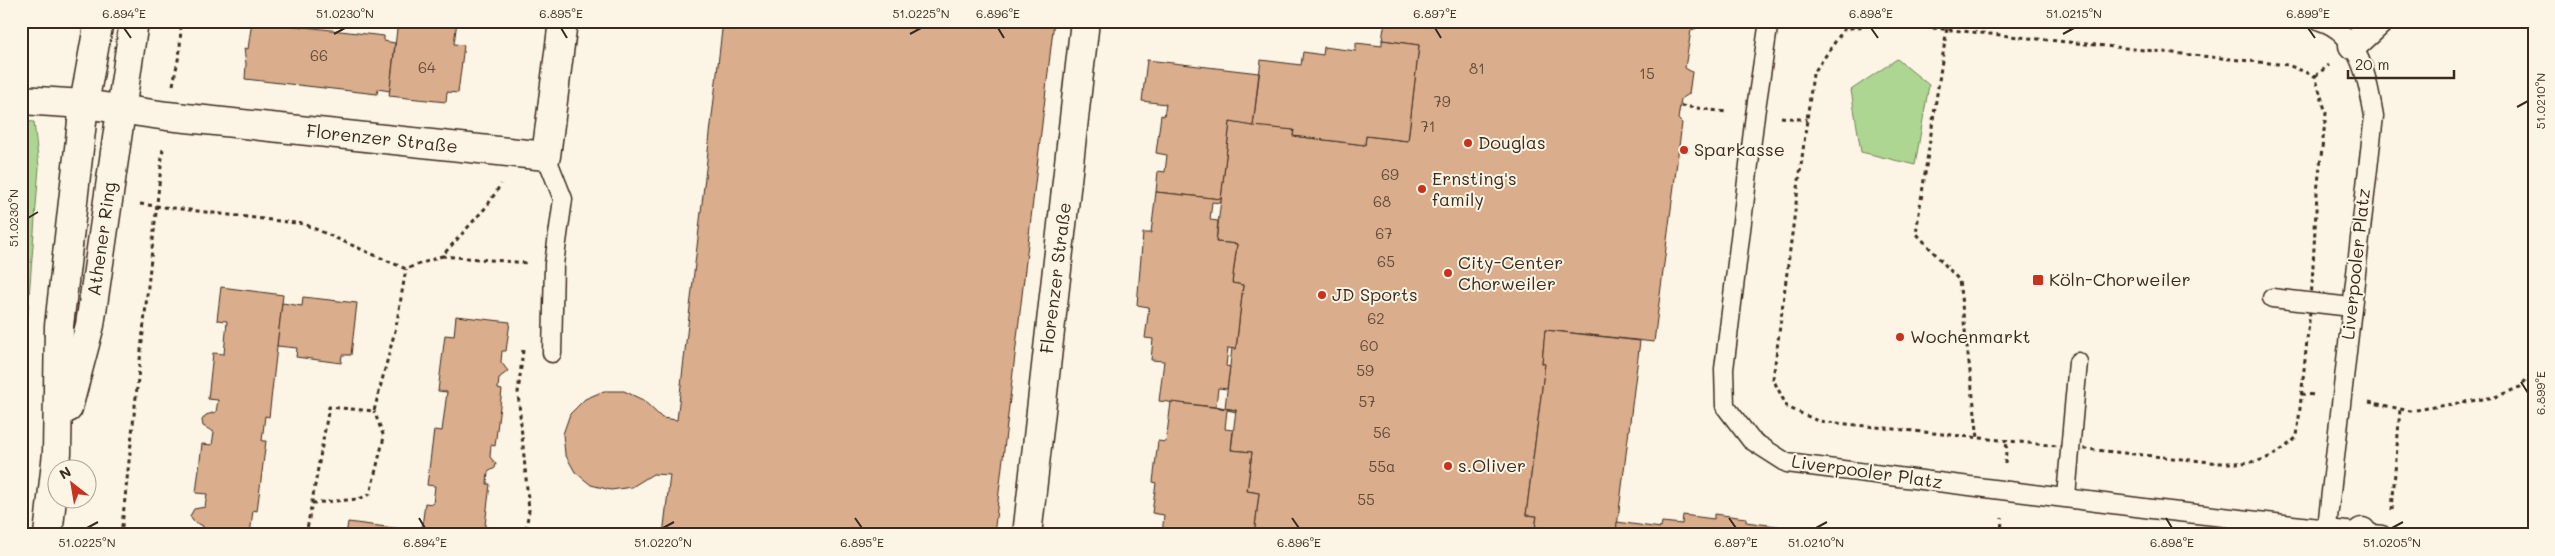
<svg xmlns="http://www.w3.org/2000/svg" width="2555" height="556" viewBox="0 0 2555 556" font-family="Mali,sans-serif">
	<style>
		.green { fill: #aed693; stroke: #748058 }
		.building { fill: #daad8c; stroke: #3b2a1e }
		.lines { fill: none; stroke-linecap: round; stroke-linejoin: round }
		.lane-casing { stroke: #3b2a1e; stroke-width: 21 }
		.street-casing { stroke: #3b2a1e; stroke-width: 31 }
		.secondary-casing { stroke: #3b2a1e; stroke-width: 31 }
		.path { stroke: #3b2a1e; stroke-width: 3; stroke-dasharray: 4 4; stroke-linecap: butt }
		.lane { stroke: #fcf5e5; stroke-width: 18 }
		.street { stroke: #fcf5e5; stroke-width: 28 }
		.secondary { stroke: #fcf5e5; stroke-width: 28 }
		.ticks { fill: none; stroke: #3b2a1e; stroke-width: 2 }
		.poi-dot { fill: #c8321e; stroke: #fcf5e5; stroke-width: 2 }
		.labels { text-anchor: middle; stroke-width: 4; stroke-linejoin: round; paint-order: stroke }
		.number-label { font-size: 15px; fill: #634b3a }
		.street-label { font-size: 18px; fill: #3b2a1e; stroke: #fcf5e5 }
		.poi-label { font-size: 18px; fill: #3b2a1e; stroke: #fcf5e5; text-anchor: start }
		.neatline { fill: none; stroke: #3b2a1e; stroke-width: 2 }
		.ticks-label { font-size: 12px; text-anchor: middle; fill: #3b2a1e }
	</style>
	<rect width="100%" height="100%" fill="#fcf5e5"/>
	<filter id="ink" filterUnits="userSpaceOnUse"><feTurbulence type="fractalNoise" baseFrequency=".02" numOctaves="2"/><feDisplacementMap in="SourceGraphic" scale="10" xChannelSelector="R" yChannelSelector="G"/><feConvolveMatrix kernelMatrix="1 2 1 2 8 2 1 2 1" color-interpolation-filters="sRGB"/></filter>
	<g filter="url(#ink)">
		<g class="green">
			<polygon points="1897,59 1929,85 1915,165 1861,152 1851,90"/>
			<polygon points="21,121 34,122 39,167 21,401"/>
		</g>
		<g class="building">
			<polygon points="252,21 384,36 384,41 395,43 390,91 378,89 377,94 245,79 246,64 244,48 248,49"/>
			<polygon points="398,21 457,21 454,44 464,45 458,93 447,92 446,102 389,96"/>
			<polygon points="723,21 1054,21 994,535 663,535 670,475 653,474 632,487 611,490 591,485 575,472 565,454 563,434 570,414 585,399 604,391 624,391 643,400 662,418 677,420"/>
			<polygon points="1385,21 1697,21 1697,28 1691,30 1685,68 1692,72 1689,94 1681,99 1678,119 1682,123 1654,342 1545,330 1542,363 1545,364 1526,515 1537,516 1534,535 1254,535 1259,493 1247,491 1252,452 1231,450 1236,410 1225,408 1232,348 1236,349 1243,285 1232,283 1237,244 1216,242 1230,122 1294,130 1293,136 1365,145 1366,136 1408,141 1419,45 1382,40"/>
			<polygon points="1382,40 1419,45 1408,141 1366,136 1365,145 1293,136 1294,130 1253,126 1261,60 1301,65 1303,52 1323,55 1324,47 1356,51 1356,43 1382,46"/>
			<polygon points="1147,60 1259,73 1253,126 1230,122 1221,199 1156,192 1158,171 1165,172 1167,155 1156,153 1161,115 1164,116 1166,104 1142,101"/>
			<polygon points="1156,192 1221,199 1221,203 1212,202 1210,220 1218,221 1216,242 1237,244 1232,283 1243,285 1236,349 1228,348 1226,366 1230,367 1227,389 1218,388 1216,406 1225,408 1159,401 1164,361 1151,360 1153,339 1145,338 1149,307 1137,305 1143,233 1151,233"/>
			<polygon points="221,287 283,295 269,417 265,416 262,441 266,441 257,511 253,510 250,535 202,535 203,526 193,521 190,516 194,509 205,507 207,494 196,493 202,444 212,445 214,432 203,426 202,420 206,415 216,412 218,400 208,399 213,353 224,354 227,321 217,320"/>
			<polygon points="303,297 357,303 351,355 342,355 341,363 296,357 297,348 277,346 282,303 302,306"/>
			<polygon points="456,316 510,322 506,351 502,351 501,362 508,371 499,378 498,389 502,390 495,446 491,445 490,457 496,464 495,468 488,472 487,484 490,484 484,534 421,535 425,503 433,504 435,486 427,485 434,430 442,431 447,392 438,391 445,335 454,336"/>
			<polygon points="1545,330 1640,341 1616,535 1534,535 1537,516 1526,515 1545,364 1542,363"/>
			<polygon points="1171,402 1236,410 1236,412 1227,410 1225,429 1233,430 1231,450 1252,452 1247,491 1259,493 1254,535 1162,535 1164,515 1152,513 1156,483 1153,482 1158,441 1166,442"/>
			<polygon points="1714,514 1746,518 1746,522 1784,527 1783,535 1616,535 1617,522 1661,528 1662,522 1682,524 1683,515 1714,519"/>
			<polygon points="348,522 402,529 401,535 346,535"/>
		</g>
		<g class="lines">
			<g class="lane-casing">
				<g id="lane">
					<polyline points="1769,21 1755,115 1724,369 1725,406 1751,440 1787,463 2152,509 2382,535"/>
					<path d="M2320,21c40,12 48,60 54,95l-47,411"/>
					<polyline points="546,156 563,199 554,264 552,353"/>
					<polyline points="2272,298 2351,307"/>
					<polyline points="2066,496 2078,362"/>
				</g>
			</g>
			<g class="street-casing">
				<g id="street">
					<polyline points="2353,45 2379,21"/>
					<polyline points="21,100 84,104 167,116 546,156 563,21"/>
					<polyline points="2362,532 2364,535"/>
					<polyline points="1027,535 1085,21"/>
				</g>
			</g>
			<g class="secondary-casing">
				<g id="secondary">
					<polyline points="68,408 90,325 134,21"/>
					<polyline points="48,535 57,453 59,326 84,104 99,21"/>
				</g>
			</g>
			<g class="path">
				<polyline points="1948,21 1916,233 1959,280 1978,438"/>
				<path d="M1885,23l403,42 27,11 11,37 -9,79 -6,110 -14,135c-29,26 -39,26 -77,26l-402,-42 -31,-14 -14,-28 40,-305 31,-45z"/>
				<polyline points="2315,76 2329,65"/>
				<polyline points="173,85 180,50 181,21"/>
				<polyline points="1681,106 1727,112"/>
				<polyline points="1781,117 1807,120"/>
				<polyline points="140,204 304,224 406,269 442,256 487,206 501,184"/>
				<polyline points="442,256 528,263"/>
				<polyline points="523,350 518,393 529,510 525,535"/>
				<polyline points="2301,394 2316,395"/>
				<polyline points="2369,402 2410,411 2495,397 2520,387 2534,370"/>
				<polyline points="2005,464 2007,439"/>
				<polyline points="312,503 359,499 370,494 384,437 374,411"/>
				<polyline points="2392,510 2400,409"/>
				<polyline points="121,535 163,148"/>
				<polyline points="306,535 329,407 374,411 396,327 406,269"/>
				<polyline points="2001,535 2002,518"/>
			</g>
			<use href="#lane" class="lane"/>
			<use href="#street" class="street"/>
			<use href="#secondary" class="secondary"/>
		</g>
	</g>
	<path class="ticks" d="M124,28l7,10M561,28l6,10M998,28l6,10M1435,28l6,10M1871,28l7,10M2308,28l7,10M334,34l11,-6M910,34l11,-6M2063,34l11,-6M2517,107l11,-6M28,218l10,-6M2521,382l7,11M419,518l6,10M855,518l7,10M1292,518l7,10M1729,518l7,10M2166,518l6,10M87,528l11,-6M663,528l11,-6M1816,528l11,-6M2392,528l11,-6"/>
	<g class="poi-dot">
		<circle cx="1468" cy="143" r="5"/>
		<circle cx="1684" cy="150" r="5"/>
		<circle cx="1422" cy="189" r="5"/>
		<circle cx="1448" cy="273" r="5"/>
		<rect x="2032" y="274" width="12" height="12" rx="2.5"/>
		<circle cx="1322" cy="295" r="5"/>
		<circle cx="1900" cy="337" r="5"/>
		<circle cx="1448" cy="466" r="5"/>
	</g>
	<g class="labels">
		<g class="number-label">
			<text x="319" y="61">66</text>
			<text x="427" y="73">64</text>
			<text x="1477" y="74">81</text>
			<text x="1647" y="79">15</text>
			<text x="1442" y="107">79</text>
			<text x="1428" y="132">71</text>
			<text x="1390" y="180">69</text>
			<text x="1382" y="207">68</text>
			<text x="1384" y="239">67</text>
			<text x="1386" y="267">65</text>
			<text x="1376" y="324">62</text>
			<text x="1369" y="351">60</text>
			<text x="1365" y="376">59</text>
			<text x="1367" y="407">57</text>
			<text x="1382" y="438">56</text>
			<text x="1382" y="472">55a</text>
			<text x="1366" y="505">55</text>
		</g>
		<g class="street-label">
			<text transform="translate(382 139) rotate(6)" y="6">Florenzer Straße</text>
			<text transform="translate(102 239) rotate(-82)" y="6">Athener Ring</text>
			<text transform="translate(2356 264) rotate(-84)" y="6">Liverpooler Platz</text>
			<text transform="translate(1056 278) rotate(-83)" y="6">Florenzer Straße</text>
			<text transform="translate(1867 472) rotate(8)" y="6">Liverpooler Platz</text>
		</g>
		<g class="poi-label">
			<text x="1478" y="149">Douglas</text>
			<text x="1694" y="156">Sparkasse</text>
			<text x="1432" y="185">Ernsting's<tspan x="1432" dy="21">family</tspan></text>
			<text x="1458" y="269">City-Center<tspan x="1458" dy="21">Chorweiler</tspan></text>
			<text x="2049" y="286">Köln-Chorweiler</text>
			<text x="1332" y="301">JD Sports</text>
			<text x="1910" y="343">Wochenmarkt</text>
			<text x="1458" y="472">s.Oliver</text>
		</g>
	</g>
	<rect width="2555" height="556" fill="none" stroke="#fcf5e5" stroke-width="55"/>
	<g transform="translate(72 484) rotate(329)"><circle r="24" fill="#fcf5e5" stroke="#afa495"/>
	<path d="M0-4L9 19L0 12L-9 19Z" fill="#c8321e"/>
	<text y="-8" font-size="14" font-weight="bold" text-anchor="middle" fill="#3b2a1e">N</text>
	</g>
	<path d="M2348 70v8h106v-8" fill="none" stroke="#3b2a1e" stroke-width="2.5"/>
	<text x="2355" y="70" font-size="15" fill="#3b2a1e" stroke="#fcf5e5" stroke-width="4" paint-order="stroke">20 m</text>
	<rect x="28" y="28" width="2500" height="500" class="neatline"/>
	<g class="ticks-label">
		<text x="124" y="18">6.894°E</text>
		<text x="345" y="18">51.0230°N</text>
		<text x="561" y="18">6.895°E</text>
		<text x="921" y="18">51.0225°N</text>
		<text x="998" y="18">6.896°E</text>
		<text x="1435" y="18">6.897°E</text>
		<text x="1871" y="18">6.898°E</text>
		<text x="2074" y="18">51.0215°N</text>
		<text x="2308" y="18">6.899°E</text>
		<text transform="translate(2541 101) rotate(-90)" y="4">51.0210°N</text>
		<text transform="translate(14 218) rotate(-90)" y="4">51.0230°N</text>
		<text transform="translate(2541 393) rotate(-90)" y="4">6.899°E</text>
		<text x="87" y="547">51.0225°N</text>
		<text x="425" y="547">6.894°E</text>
		<text x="663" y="547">51.0220°N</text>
		<text x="862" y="547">6.895°E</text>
		<text x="1299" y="547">6.896°E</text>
		<text x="1736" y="547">6.897°E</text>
		<text x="1816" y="547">51.0210°N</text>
		<text x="2172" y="547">6.898°E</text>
		<text x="2392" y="547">51.0205°N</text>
	</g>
</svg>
